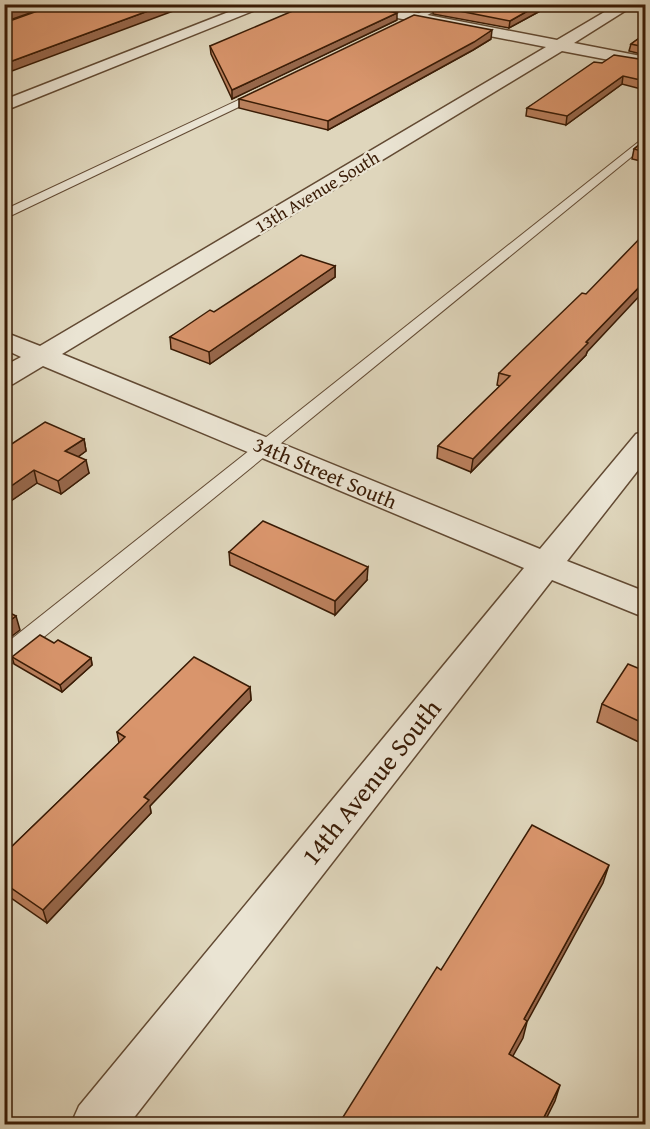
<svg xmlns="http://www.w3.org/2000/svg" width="650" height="1129" viewBox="0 0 650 1129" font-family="'Gentium Book Plus',serif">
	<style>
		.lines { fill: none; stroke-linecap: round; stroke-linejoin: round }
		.lane-casing { stroke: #624a33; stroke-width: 2 }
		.street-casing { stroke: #624a33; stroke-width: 3 }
		.lane { fill: #eae4d3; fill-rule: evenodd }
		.street { fill: #eae4d3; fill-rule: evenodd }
		.wall { fill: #bb805d; stroke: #391b05; stroke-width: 1.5 }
		.shaded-wall { fill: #98684c; stroke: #391b05; stroke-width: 1.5 }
		.building { fill: #d9956c; stroke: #391b05; stroke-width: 1.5 }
		.labels { text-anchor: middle; stroke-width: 4.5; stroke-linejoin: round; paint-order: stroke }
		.far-street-label { font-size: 18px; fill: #391b05; stroke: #eae4d3 }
		.street-label { font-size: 21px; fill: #391b05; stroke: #eae4d3 }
		.near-street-label { font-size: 26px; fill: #391b05; stroke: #eae4d3 }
	</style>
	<rect width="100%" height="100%" fill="#dfd6bc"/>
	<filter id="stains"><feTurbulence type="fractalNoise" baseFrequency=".00333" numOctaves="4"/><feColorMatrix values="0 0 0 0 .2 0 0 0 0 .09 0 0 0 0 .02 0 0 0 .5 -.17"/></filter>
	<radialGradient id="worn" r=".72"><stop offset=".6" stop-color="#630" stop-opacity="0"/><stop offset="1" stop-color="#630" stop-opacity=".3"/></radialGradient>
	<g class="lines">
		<g class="lane-casing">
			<g id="lane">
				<polygon points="436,4 448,4 403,28 396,26"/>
				<polygon points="262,89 267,92 266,94 4,219 4,210"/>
				<polygon points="646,136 646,145 12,663 4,665 4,645"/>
			</g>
		</g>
		<g class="street-casing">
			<g id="street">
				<polygon points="249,4 270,4 4,111 4,100"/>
				<polygon points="339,4 371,4 557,40 618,4 636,4 574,43 646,57 646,67 562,51 62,354 540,549 636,434 646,431 646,460 567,561 646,592 646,618 552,580 129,1124 71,1124 79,1106 524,568 43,366 13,384 4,386 4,366 21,357 4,349 4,332 40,346 546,47 346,8"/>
			</g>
		</g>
		<use href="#lane" class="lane"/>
		<use href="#street" class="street"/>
	</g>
	<g class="wall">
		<polygon points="385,4 430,4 417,11"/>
		<polygon points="553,4 509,28 433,14 434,6"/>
		<polygon points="397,20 232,99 211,54 210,46"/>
		<polygon points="645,34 645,55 629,51 631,44"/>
		<polygon points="491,39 473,50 328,130 239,108 239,99"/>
		<polygon points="645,60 645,90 622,84 566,125 526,116 527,108 602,63"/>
		<polygon points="645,140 645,162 632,159 634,149"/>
		<polygon points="335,266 335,277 210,364 171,349 170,337 214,312"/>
		<polygon points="587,352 586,355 471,472 437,458 438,446 500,386 497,385 499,373"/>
		<polygon points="84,439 86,451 78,457 89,473 61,494 37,483 5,505 4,505 4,449"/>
		<polygon points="229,552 367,580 335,615 230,565"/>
		<polygon points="54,643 91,658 92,665 62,692 14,664 12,657"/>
		<polygon points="645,671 645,745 597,722 602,704"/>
		<polygon points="250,687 251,700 150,806 151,813 47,923 4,893 4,854 119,743 117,732"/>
	</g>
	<g class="shaded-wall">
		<polygon points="29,4 56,4 4,22 4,13"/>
		<polygon points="167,4 192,4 4,74 4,64"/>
		<polygon points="417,4 430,4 417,11"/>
		<polygon points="540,4 553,4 509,28 510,21"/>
		<polygon points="397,13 397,20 232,99 232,90"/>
		<polygon points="492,30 491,39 473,50 328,130 328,121"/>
		<polygon points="623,76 622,84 566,125 567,116"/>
		<polygon points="335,266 335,277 210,364 209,352"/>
		<polygon points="645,281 645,290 587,352 586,355 471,472 473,459"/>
		<polygon points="84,439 86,451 68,464 65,451"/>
		<polygon points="86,460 89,473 61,494 58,481"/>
		<polygon points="34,470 37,483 5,505 4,491"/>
		<polygon points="368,567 367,580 335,615 335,601"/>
		<polygon points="16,616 20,630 4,642 4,625"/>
		<polygon points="91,658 92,665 62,692 60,685"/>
		<polygon points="250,687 251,700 150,806 151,813 47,923 43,910 144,797"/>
		<polygon points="609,865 603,883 527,1022 523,1038 505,1070 509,1054 524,1019"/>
		<polygon points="560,1085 555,1101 543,1125 540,1125"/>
	</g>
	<g class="building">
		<polygon points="4,4 29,4 4,13"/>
		<polygon points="57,4 167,4 4,64 4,23"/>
		<polygon points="309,4 355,4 397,13 232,90 210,46"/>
		<polygon points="437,4 540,4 510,21 434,6"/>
		<polygon points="414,15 492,30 474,42 328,121 239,99"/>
		<polygon points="645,34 645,47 631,44"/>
		<polygon points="614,55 645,60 645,81 623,76 567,116 527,108 594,62 602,63"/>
		<polygon points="645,140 645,152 634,149"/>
		<polygon points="645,233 645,281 586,342 588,343 473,459 438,446 510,376 499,373 582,293 586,294"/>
		<polygon points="301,255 335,266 209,352 170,337 210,310 214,312"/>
		<polygon points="45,422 84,439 65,451 86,460 58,481 34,470 4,491 4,449"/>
		<polygon points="263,521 368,567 335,601 229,552"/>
		<polygon points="4,610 16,616 4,625"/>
		<polygon points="40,635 54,643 58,640 91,658 60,685 12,657"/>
		<polygon points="194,657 250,687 144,797 149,800 43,910 4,883 4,854 125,737 117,732"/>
		<polygon points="628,664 645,671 645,724 602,704"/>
		<polygon points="532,825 609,865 524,1019 527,1021 509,1054 560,1085 540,1125 338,1125 437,967 441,970"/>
	</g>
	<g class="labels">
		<g class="far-street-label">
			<text transform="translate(317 192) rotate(-31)" y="6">13th Avenue South</text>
		</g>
		<g class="street-label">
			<text transform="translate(325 473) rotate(23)" y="7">34th Street South</text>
		</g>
		<g class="near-street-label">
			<text transform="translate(371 782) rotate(-51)" y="9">14th Avenue South</text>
		</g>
	</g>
	<rect width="650" height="1129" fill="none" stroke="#dfd6bc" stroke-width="24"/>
	<rect x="6" y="6" width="638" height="1117" fill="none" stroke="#391b05" stroke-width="3"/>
	<rect x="12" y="12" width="626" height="1105" fill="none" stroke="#391b05" stroke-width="1.5"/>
	<rect width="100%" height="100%" filter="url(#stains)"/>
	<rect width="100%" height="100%" fill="url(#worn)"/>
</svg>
